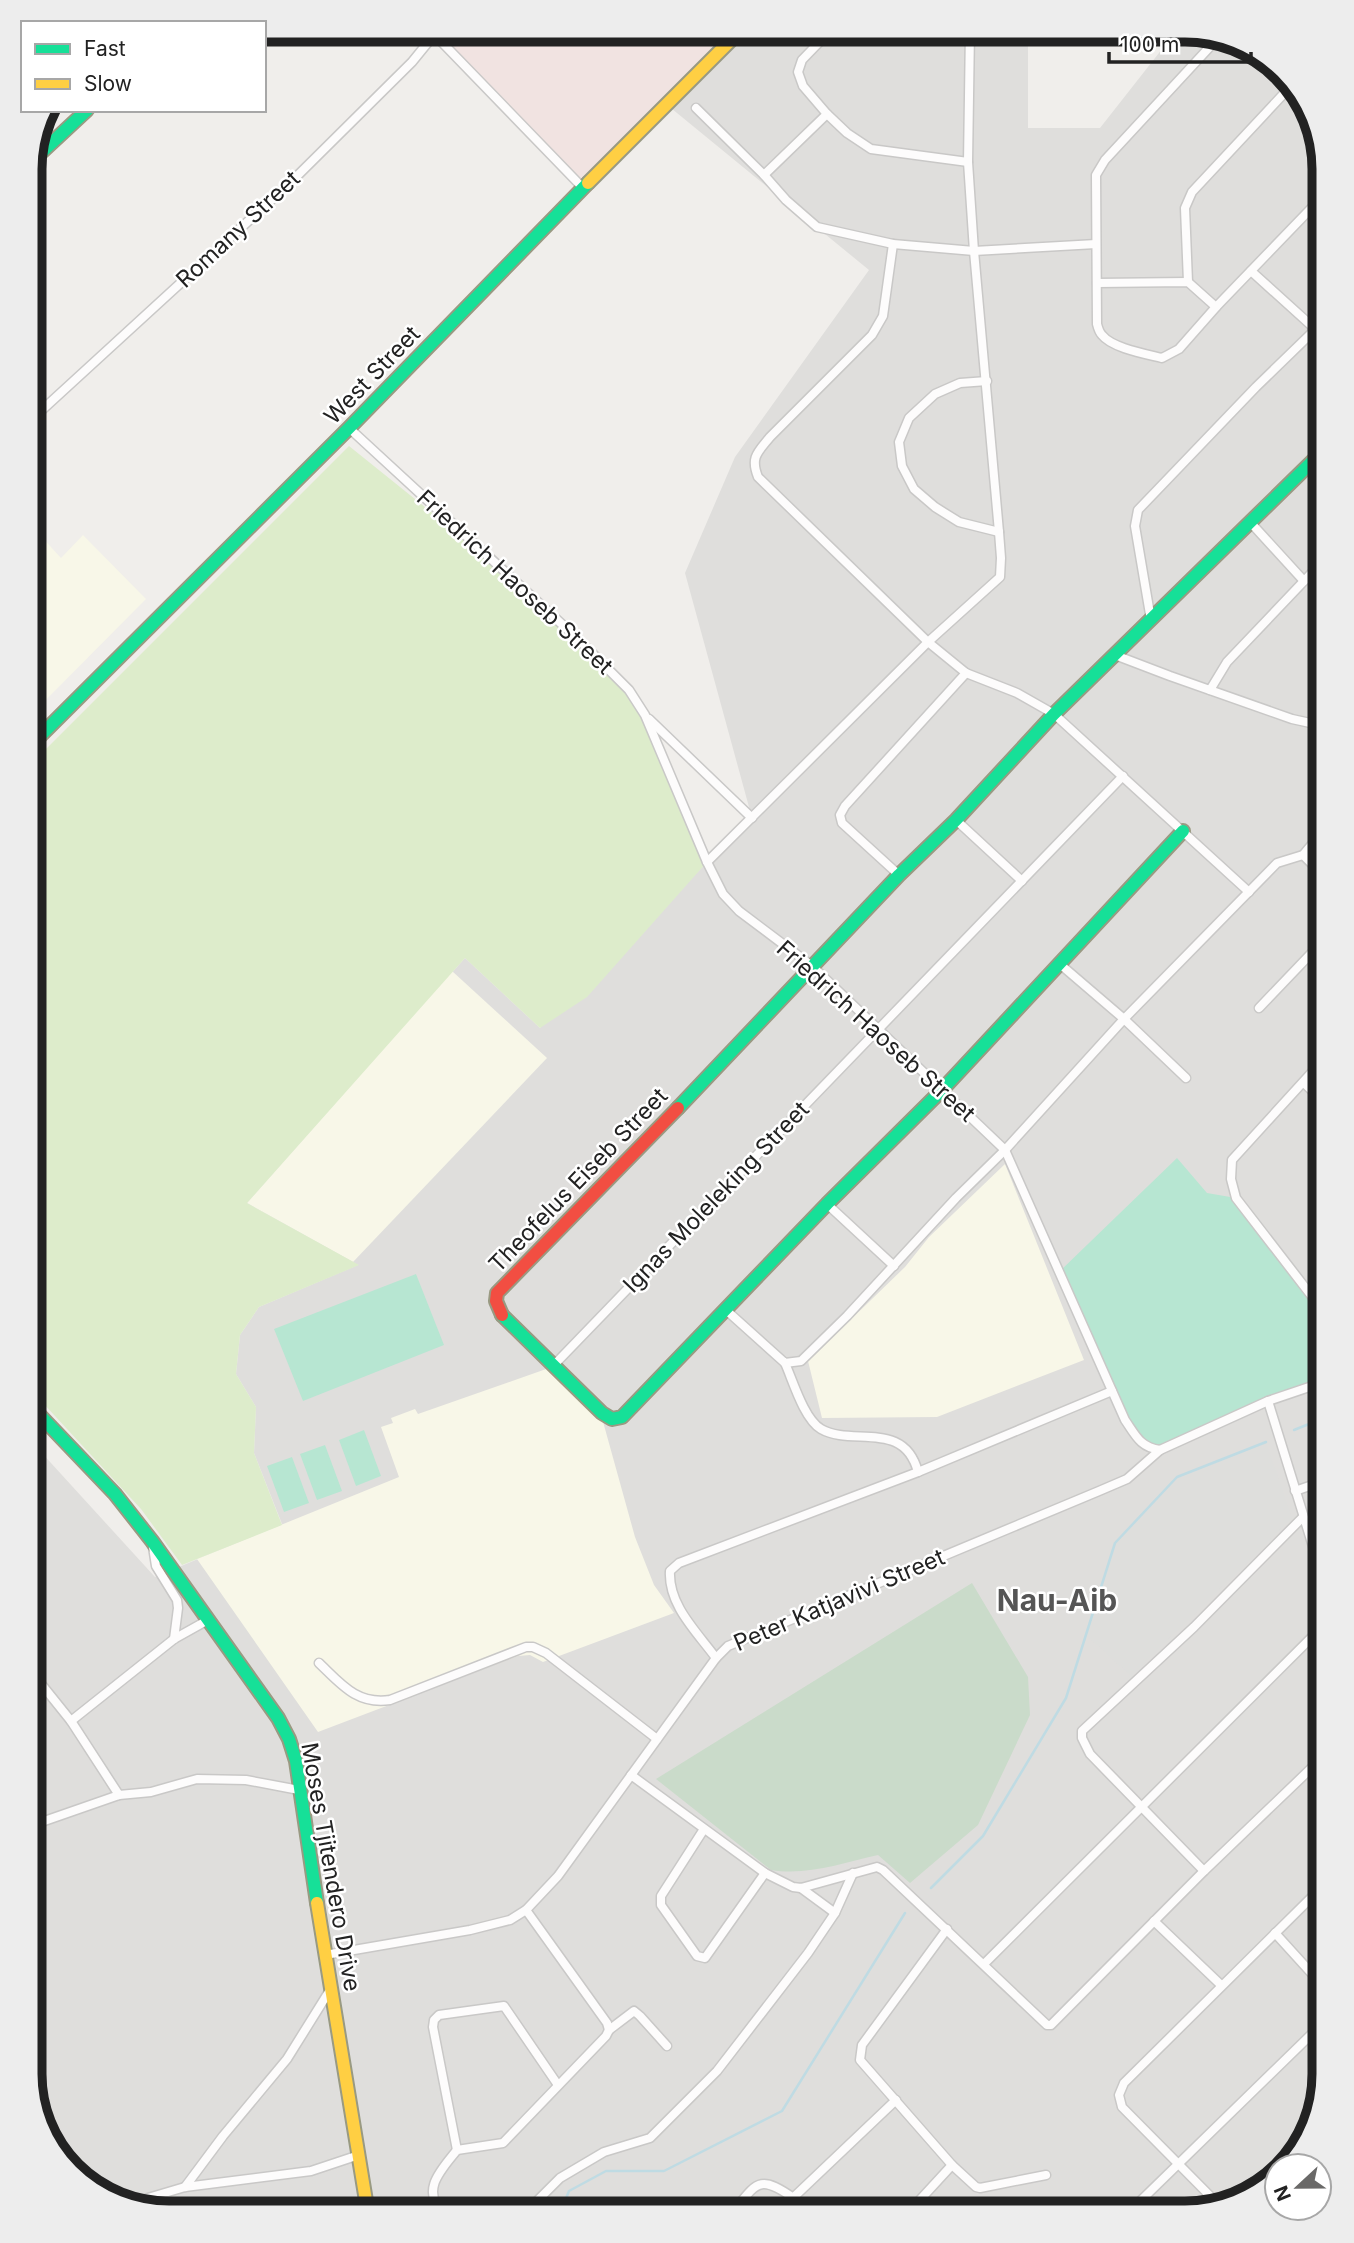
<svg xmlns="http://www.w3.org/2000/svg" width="1354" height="2243" viewBox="0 0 1354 2243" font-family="Inter,sans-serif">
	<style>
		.residential { fill: #dfdedc }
		.commercial { fill: #f1e3e1 }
		.education { fill: #f8f7e8 }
		.religious { fill: #dededc }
		.grass { fill: #ddeccb }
		.cemetery { fill: #cadbca }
		.pitch { fill: #b7e6d2 }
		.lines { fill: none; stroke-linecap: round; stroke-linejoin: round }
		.stream { stroke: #bfdbe3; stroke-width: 2.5 }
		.street-casing { stroke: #c9c8c7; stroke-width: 11 }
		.fast-casing { stroke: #999a82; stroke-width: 16 }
		.slow-casing { stroke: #999a82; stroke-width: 16 }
		.jam-casing { stroke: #999a82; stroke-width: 16 }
		.street { stroke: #fdfcfc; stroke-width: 8 }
		.fast { stroke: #16e098; stroke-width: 12 }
		.slow { stroke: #ffcf43; stroke-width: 12 }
		.jam { stroke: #f24e42; stroke-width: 12 }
		.labels { text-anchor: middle; stroke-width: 5; stroke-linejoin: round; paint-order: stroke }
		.street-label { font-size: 23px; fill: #222; stroke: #fff }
		.district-label { font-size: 30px; font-weight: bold; fill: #555; stroke: #fff }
		.rim { fill: none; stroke: #222; stroke-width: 9 }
	</style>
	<rect width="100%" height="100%" fill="#f0eeeb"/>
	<polygon class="residential" points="743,30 1028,30 1028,128 1100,128 1177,30 1195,30 1262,53 1310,107 1324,169 1324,2074 1305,2144 1282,2166 1277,2166 1277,2171 1247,2199 1185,2213 160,2213 92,2190 44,2136 30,2074 30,1440 155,1577 282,1524 254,1453 256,1407 236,1374 240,1335 259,1307 358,1265 247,1203 465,958 540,1028 752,818 685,573 735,457 869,270 666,104"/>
	<polygon class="commercial" points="447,30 739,30 583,188 438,39"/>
	<g class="education">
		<polygon points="30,524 61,558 83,535 146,599 30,716"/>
		<polygon points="452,971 547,1058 353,1262 247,1203"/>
		<polygon points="1005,1164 1084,1360 937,1417 822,1418 808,1361 905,1267 929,1237"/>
		<polygon points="549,1368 602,1418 635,1537 654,1585 674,1613 543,1662 530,1655 518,1656 318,1732 197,1559 399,1477 381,1427 393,1423 391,1418 415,1409 418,1414"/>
	</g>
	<polygon class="religious" points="1266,1442 1292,1518 1131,1676 1085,1634 1115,1543 1177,1477"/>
	<polygon class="grass" points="349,446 502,569 629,690 645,715 707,862 587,997 540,1028 465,958 247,1203 359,1265 259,1307 240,1335 236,1374 256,1407 254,1453 282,1525 182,1565 141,1509 30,1389 30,765"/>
	<path class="cemetery" d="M972,1583l56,94 2,38 -52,110 -68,58 -32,-28c-35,8 -71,21 -107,15l-115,-91z"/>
	<g class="pitch">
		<polygon points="1177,1158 1207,1193 1236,1198 1324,1312 1324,1382 1160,1450 1149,1448 1125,1420 1059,1272"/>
		<polygon points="416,1274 444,1345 303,1401 274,1329"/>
		<polygon points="364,1430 381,1476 356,1486 339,1440"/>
		<polygon points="325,1445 342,1491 317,1500 300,1454"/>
		<polygon points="292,1457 309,1503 284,1512 267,1466"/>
	</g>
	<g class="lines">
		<g class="stream">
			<polyline points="1294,1430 1324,1418"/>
			<polyline points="931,1888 983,1836 1066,1698 1115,1543 1177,1477 1266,1442"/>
			<polyline points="560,2213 569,2191 606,2171 664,2171 782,2111 905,1913"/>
		</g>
		<g class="street-casing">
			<g id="street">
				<polyline points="430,30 583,188"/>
				<polyline points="831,30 802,60 798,72 803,86 827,114 847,133 871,149 968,162"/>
				<polyline points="696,108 764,175 786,200 817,227 893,244 974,251 1096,244"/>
				<polyline points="764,175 827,114"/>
				<path d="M893,244l-10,72 -11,19 -102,102c-12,15 -20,20 -12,40l170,165 38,31 51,20 37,21 195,178"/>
				<polyline points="1251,271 1324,337"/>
				<polyline points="1188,282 1185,208 1192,192 1291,86"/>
				<polyline points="1097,283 1188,282 1216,307 1324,195"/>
				<path d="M1216,307l-37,42 -17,9c-16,-4 -50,-10 -60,-23 -3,-3 -4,-7 -5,-11l-1,-149 9,-15 113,-122"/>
				<polyline points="987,381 960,383 935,394 909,418 899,442 902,466 914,489 935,507 959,522 999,532"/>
				<polyline points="30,421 292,181 412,62 438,30"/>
				<path d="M349,428l229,211 51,51 16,25 62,147 16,32 16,17 73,55 193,184 120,270c11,16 15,27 35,30"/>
				<polyline points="1251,523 1304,581"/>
				<polyline points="1151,620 1135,526 1138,510 1256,387 1324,321"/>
				<polyline points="1115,655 1170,676 1292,719 1324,726"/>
				<polyline points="1210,690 1227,662 1324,560"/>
				<polyline points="649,719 752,818"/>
				<polyline points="956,820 1022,881"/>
				<polyline points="1303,855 1324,876"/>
				<polyline points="707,862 928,642 1000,577 1001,558 999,532 974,251 968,162 970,30"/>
				<polyline points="899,875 842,823 840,815 845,806 966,673"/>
				<polyline points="1061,965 1124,1019 1186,1078"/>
				<polyline points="1259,1008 1324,940"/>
				<polyline points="1304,1083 1324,1102"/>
				<polyline points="827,1204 894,1266"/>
				<polyline points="726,1310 785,1363 801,1361 847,1316 956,1198 1005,1150 1124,1019 1277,863 1303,855 1324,830"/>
				<polyline points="1324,1312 1236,1198 1231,1179 1232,1160 1324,1059"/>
				<path d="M785,1363c8,18 19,56 36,66 31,18 83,-10 97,43"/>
				<polyline points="554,1365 1123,776"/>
				<polyline points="1268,1401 1324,1582"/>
				<polyline points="1295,1491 1324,1481"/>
				<polyline points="153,1547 156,1566 177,1600 178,1608 174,1639"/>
				<path d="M716,1658c-19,-26 -48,-53 -46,-87l9,-8 239,-91 194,-81"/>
				<path d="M319,1663c22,21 38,42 71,37l136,-53h7l13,6 111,86"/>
				<polyline points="30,1670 71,1721 119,1795"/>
				<polyline points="71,1721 174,1639 208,1620"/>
				<polyline points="631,1775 765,1873 793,1887 801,1888 877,1867 883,1870 1047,2025 1051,2025 1204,1871 1324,1756"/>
				<polyline points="30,1826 119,1795 151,1792 197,1779 246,1780 299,1790"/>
				<polyline points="704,1829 661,1896 661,1905 697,1956 705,1958 765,1873"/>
				<polyline points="1204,1871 1090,1754 1082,1738 1082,1731 1194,1627 1303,1517"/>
				<polyline points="801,1888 835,1913"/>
				<polyline points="1154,1921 1221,1985"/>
				<polyline points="947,1929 862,2045 860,2060 952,2165 976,2187 980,2188 1046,2175"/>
				<polyline points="1275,1933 1324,1987"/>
				<polyline points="325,1955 470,1930 510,1920 526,1910 558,1876 716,1658 728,1646 1099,1491 1127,1479 1160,1450 1268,1401 1324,1382"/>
				<polyline points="984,1964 1324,1625"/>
				<polyline points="609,2030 634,2011 640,2016 667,2046"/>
				<polyline points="457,2150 433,2027 434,2020 439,2015 504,2006 558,2085"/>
				<polyline points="185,2187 223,2136 287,2059 330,1990"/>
				<polyline points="131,2203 185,2187 311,2171 359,2155"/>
				<polyline points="1219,2205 1122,2107 1119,2095 1124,2083 1324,1885"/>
				<path d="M444,2213c-25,-22 -2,-44 13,-63l46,-7 103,-107 3,-6 -2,-7 -81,-113"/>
				<polyline points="525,2213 560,2178 604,2152 650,2138 717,2071 808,1953 835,1913 853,1873"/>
				<polyline points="657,2213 658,2208"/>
				<path d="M732,2213c25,-30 26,-40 63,-14"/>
				<polyline points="795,2213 793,2201 796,2195 896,2100"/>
				<polyline points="914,2213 918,2202 952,2165"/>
				<polyline points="1128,2213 1324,2022"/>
			</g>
		</g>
		<g class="fast-casing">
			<g id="fast">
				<polyline points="30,163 87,110"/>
				<polyline points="30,746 349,428 588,183"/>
				<polyline points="678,1108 899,875 956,820 1054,714 1324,450"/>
				<polyline points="502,1315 602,1413 612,1419 622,1417 827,1204 941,1091 1183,831"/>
				<polyline points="30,1405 115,1494 152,1541 278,1718 289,1739 296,1761 317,1903"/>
			</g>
		</g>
		<g class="slow-casing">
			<g id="slow">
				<polyline points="40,118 48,110"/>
				<polyline points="588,183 741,30"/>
				<polyline points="317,1903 368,2213"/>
			</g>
		</g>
		<g class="jam-casing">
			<polyline id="jam" points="502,1315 496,1301 497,1293 678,1108"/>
		</g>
		<use href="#street" class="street"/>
		<use href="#fast" class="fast"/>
		<use href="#slow" class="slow"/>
		<use href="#jam" class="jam"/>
	</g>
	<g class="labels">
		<g class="street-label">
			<text transform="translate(238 229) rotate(-43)" y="8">Romany Street</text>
			<text transform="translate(372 375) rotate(-46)" y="8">West Street</text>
			<text transform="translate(515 582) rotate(43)" y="8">Friedrich Haoseb Street</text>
			<text transform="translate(876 1031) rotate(42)" y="8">Friedrich Haoseb Street</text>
			<text transform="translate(578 1180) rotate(-46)" y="8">Theofelus Eiseb Street</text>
			<text transform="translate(716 1197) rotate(-46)" y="8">Ignas Moleleking Street</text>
			<text transform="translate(839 1600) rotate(-23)" y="8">Peter Katjavivi Street</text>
			<text transform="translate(331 1867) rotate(80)" y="8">Moses Tjitendero Drive</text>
		</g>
		<g class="district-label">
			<text x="1057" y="1611">Nau-Aib</text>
		</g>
	</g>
	<path d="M0 0H1354V2243H0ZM169 42H1185A127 127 0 0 1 1312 169V2074A127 127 0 0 1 1185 2201H169A127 127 0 0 1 42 2074V169A127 127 0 0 1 169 42Z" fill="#ededed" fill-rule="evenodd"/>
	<path class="rim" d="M169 42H1185A127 127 0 0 1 1312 169V2074A127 127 0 0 1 1185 2201H169A127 127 0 0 1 42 2074V169A127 127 0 0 1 169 42Z"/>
	<rect x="21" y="21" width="245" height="91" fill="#ffffff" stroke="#a7a7a7" stroke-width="2"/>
	<rect x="35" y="44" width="35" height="10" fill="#16e098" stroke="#a7a7a7" stroke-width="2"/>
	<text x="84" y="56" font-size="21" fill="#222222">Fast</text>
	<rect x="35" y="79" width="35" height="10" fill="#ffcf43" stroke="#a7a7a7" stroke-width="2"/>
	<text x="84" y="91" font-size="21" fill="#222222">Slow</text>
	<g transform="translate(1298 2187) rotate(248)"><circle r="33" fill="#ffffff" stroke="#a7a7a7" stroke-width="2"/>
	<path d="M0-5L12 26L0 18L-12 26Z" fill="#6a6968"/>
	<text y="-10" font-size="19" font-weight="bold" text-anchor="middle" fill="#222222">N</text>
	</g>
	<path d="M1109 52v10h142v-10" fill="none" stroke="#222222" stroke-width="3.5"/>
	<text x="1120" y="52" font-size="21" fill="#222222" stroke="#ffffff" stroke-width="5" paint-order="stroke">100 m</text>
</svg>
